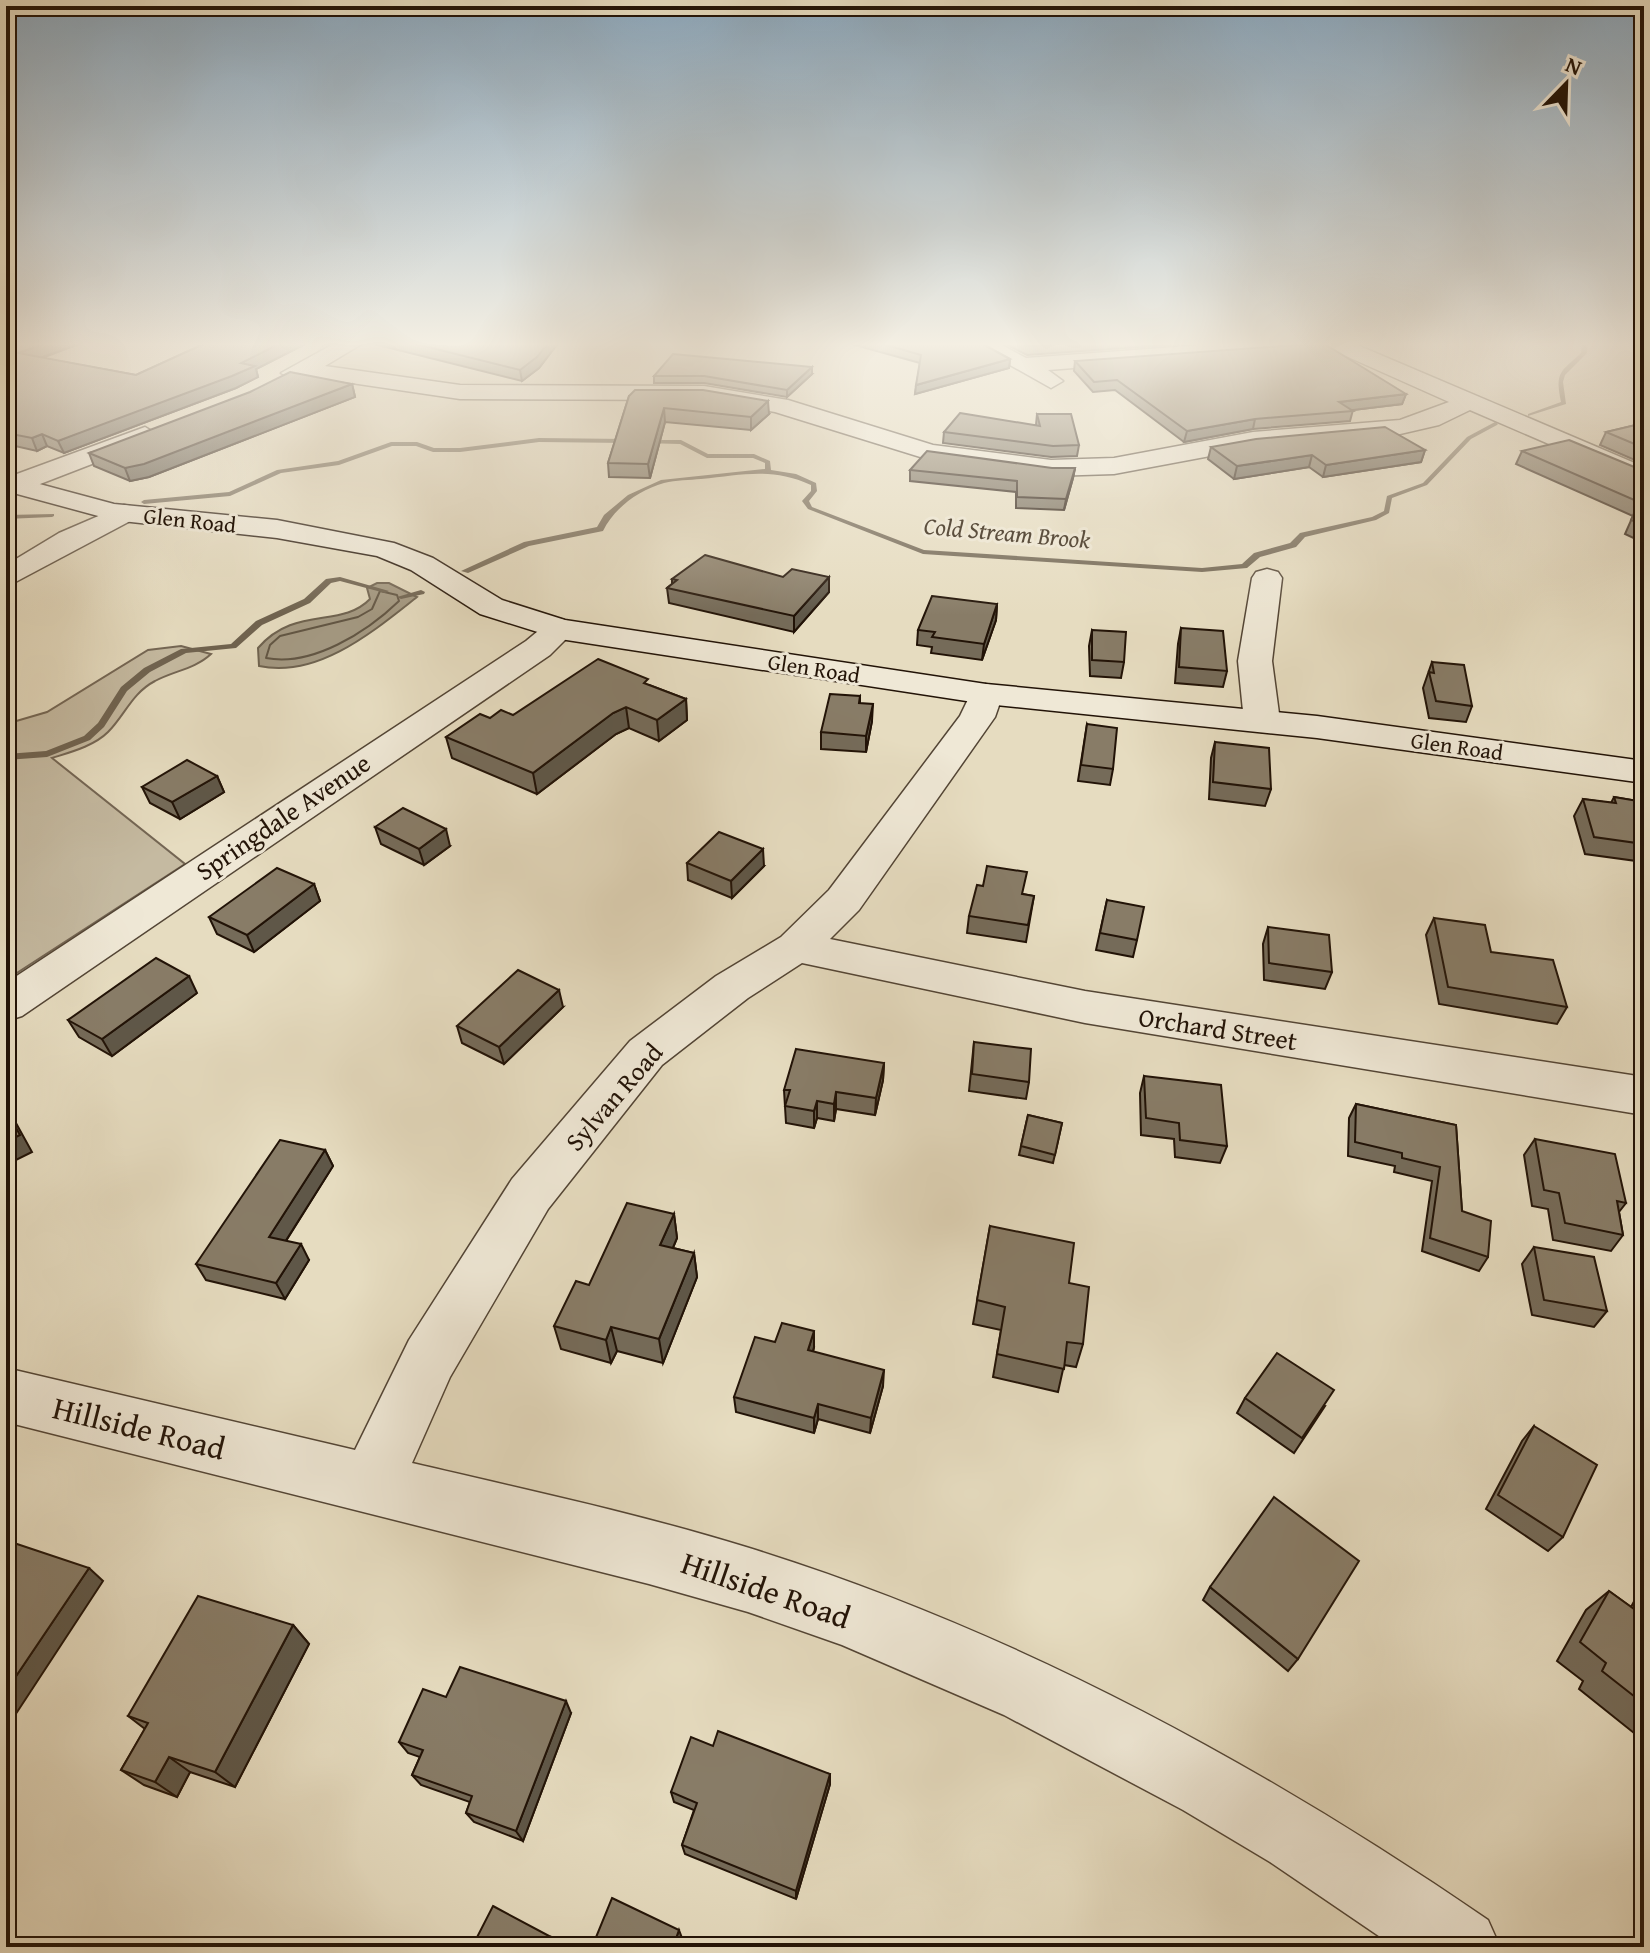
<svg xmlns="http://www.w3.org/2000/svg" width="1650" height="1953" viewBox="0 0 1650 1953" font-family="'Gentium Book Plus',serif">
	<style>
		.green { fill: #c5baa1; stroke: #746654; stroke-width: 2 }
		.water { fill: #a39881; stroke: #6f6350; stroke-width: 2 }
		.lines { fill: none; stroke-linecap: round; stroke-linejoin: round }
		.shore { stroke: #625644; stroke-width: 2 }
		.stream { fill: #6f6350; fill-rule: evenodd }
		.street-casing { stroke: #534535; stroke-width: 3 }
		.secondary-casing { stroke: #221307; stroke-width: 3 }
		.street { fill: #efe8d6; fill-rule: evenodd }
		.secondary { fill: #efe8d6; fill-rule: evenodd }
		.wall { fill: #756b59; stroke: #221307; stroke-width: 2 }
		.shaded-wall { fill: #5f5748; stroke: #221307; stroke-width: 2 }
		.building { fill: #887c67; stroke: #221307; stroke-width: 2 }
		.labels { text-anchor: middle; stroke-width: 6; stroke-linejoin: round; paint-order: stroke }
		.far-street-label { font-size: 22px; fill: #221307; stroke: #efe8d6 }
		.far-water-label { font-size: 24px; font-style: italic; fill: #5c4f3e; stroke: #efe8d6 }
		.street-label { font-size: 26px; fill: #221307; stroke: #efe8d6 }
		.near-street-label { font-size: 32px; fill: #221307; stroke: #efe8d6 }
	</style>
	<rect width="100%" height="100%" fill="#e6dcc0"/>
	<filter id="stains"><feTurbulence type="fractalNoise" baseFrequency=".0025" numOctaves="4"/><feColorMatrix values="0 0 0 0 .2 0 0 0 0 .09 0 0 0 0 .02 0 0 0 .5 -.17"/></filter>
	<radialGradient id="worn" r=".72"><stop offset=".6" stop-color="#630" stop-opacity="0"/><stop offset="1" stop-color="#630" stop-opacity=".3"/></radialGradient>
	<path class="green" d="M181,646l30,8c-16,15 -38,17 -56,27 -23,12 -30,34 -47,51 -14,14 -37,20 -56,26l133,106 -179,116v-256l41,-12 101,-62z"/>
	<path class="water" d="M377,583h12l28,14c-42,33 -99,82 -158,69l-1,-18c37,-43 83,-19 112,-49l-3,-11z"/>
	<g class="lines">
		<path class="shore" d="M380,591l17,4 2,6c-32,31 -87,66 -133,57l4,-13 10,-9 78,-19 14,-8z"/>
		<g class="stream">
			<path d="M1582,342h6l-1,11 -22,22 -2,7 3,22 -38,12v-2l33,-12c-6,-31 -1,-29 20,-49z"/>
			<path d="M1495,422l3,2 -1,1 -26,14 -44,46 -35,13 -3,15 -13,7 -71,17 -9,10 -36,10 -13,11 -45,4 -279,-18 -115,-45 -6,-8 9,-10v-6c-40,-18 -68,-10 -110,-6 -11,1 -25,1 -37,4 -25,7 -50,25 -61,48l-74,15 -61,27 -7,-2 63,-29 73,-15 7,-12 24,-20 33,-15 104,-11v-6l-12,-5h-46l-27,-14 -38,-1 -1,-1 3,-2h37l27,14h46l16,7 1,9 25,4 20,9 1,8 -8,10 3,6 112,43 278,18 40,-4 12,-11 36,-10 10,-10 72,-16 12,-6 3,-15 36,-13 44,-46z"/>
			<polygon points="539,438 627,439 630,441 627,443 539,442 460,452 433,452 416,446 392,446 339,465 281,473 230,496 144,504 141,502 144,500 229,492 277,470 338,461 391,442 417,442 434,448 460,448"/>
			<polygon points="54,514 54,516 52,517 6,519 6,515"/>
			<polygon points="340,577 389,591 385,593 340,581 331,583 310,603 262,625 236,648 186,653 150,672 127,691 104,727 90,740 47,757 6,760 6,754 46,751 84,736 98,723 121,687 144,668 181,649 231,644 256,621 304,599 326,579"/>
			<polygon points="421,590 425,592 424,594 401,599 397,597"/>
		</g>
		<g class="street-casing">
			<g id="street">
				<polygon points="337,342 365,342 325,366 460,385 704,386 788,400 933,445 1051,460 1114,458 1253,432 1400,420 1449,402 1328,348 1048,370 1063,381 1051,388 969,342 996,342 1026,358 1243,342 1350,342 1644,467 1644,485 1470,410 1439,425 1400,434 1253,448 1114,474 1051,476 930,460 775,412 704,400 460,399 304,376 293,380 281,373"/>
				<polygon points="145,427 158,435 154,440 22,491 6,492 6,478"/>
				<polygon points="124,505 134,507 138,513 134,519 6,587 6,565 59,533"/>
				<polygon points="1267,569 1278,572 1282,578 1272,661 1280,721 1274,728 1262,732 1250,728 1244,721 1238,661 1252,578 1256,572"/>
				<polygon points="560,619 571,622 576,629 550,655 22,1016 6,1021 6,983 526,641 549,622"/>
				<path d="M986,684l12,3 5,7 -8,23 -136,193 -29,29 255,52 559,86v38l-559,-92 -283,-60 -54,35 -86,67 -114,144 -98,168 -38,86c111,26 224,50 334,84 266,82 513,216 742,373l12,27h-105l-125,-85 -87,-52 -179,-95 -162,-70 -94,-33 -99,-28 -643,-162v-54l349,82 54,-110 103,-161 118,-138 86,-65 65,-39 48,-47 131,-174 14,-29z"/>
			</g>
		</g>
		<g class="secondary-casing">
			<polygon id="secondary" points="6,475 114,504 277,520 394,543 433,558 502,600 565,620 986,684 1317,716 1644,761 1644,783 1317,738 986,704 560,639 480,614 411,570 377,556 277,538 113,520 6,491"/>
		</g>
		<use href="#street" class="street"/>
		<use href="#secondary" class="secondary"/>
	</g>
	<g class="wall">
		<polygon points="6,342 84,342 42,358 136,375 208,342 309,342 256,369 258,377 236,388 64,453 47,446 37,451 6,444"/>
		<polygon points="366,342 559,342 539,368 522,381"/>
		<polygon points="844,342 979,342 1010,359 1009,368 915,394 920,363"/>
		<polygon points="1002,342 1208,342 1027,355"/>
		<polygon points="1075,361 1406,394 1402,404 1353,410 1350,421 1253,429 1184,442 1115,390 1093,392 1074,371"/>
		<polygon points="812,374 787,397 704,383 654,383 654,376"/>
		<polygon points="352,384 355,397 149,477 130,481 94,466 89,453"/>
		<polygon points="629,396 769,414 751,430 665,422 650,478 609,477 608,463"/>
		<polygon points="1037,414 1079,445 1077,456 1051,457 943,443 944,432 1036,425"/>
		<polygon points="1644,423 1644,464 1600,445 1606,432"/>
		<polygon points="1211,447 1425,450 1421,462 1323,477 1309,467 1234,479 1208,459"/>
		<polygon points="1522,451 1644,471 1644,543 1625,534 1633,516 1516,464"/>
		<polygon points="1075,468 1073,478 1064,510 1016,508 1016,492 910,481 910,470"/>
		<polygon points="829,577 829,592 794,632 669,603 667,588 672,584 672,579"/>
		<polygon points="997,604 996,620 982,660 931,653 932,647 917,645 918,630"/>
		<polygon points="1181,628 1227,671 1223,687 1175,683 1178,644"/>
		<polygon points="1092,630 1124,662 1121,678 1090,676 1089,646"/>
		<polygon points="1432,662 1472,706 1466,722 1429,718 1423,688"/>
		<polygon points="649,685 686,699 687,720 659,741 629,728 616,734 537,794 452,758 446,737 490,718 513,715"/>
		<polygon points="860,696 860,704 872,721 866,752 821,749 821,732"/>
		<polygon points="1087,724 1113,769 1110,785 1078,781"/>
		<polygon points="1215,742 1271,789 1265,806 1209,799 1211,758"/>
		<polygon points="217,776 224,792 180,819 150,803 142,787"/>
		<polygon points="1614,797 1644,802 1644,862 1585,854 1574,816 1583,799 1611,803"/>
		<polygon points="375,827 450,846 424,865 381,844"/>
		<polygon points="687,863 764,866 732,898 688,880"/>
		<polygon points="314,884 320,901 254,952 217,934 209,917"/>
		<polygon points="1023,894 1034,896 1026,942 967,933 969,916"/>
		<polygon points="1107,900 1137,940 1133,957 1096,950"/>
		<polygon points="1434,918 1491,952 1567,1007 1557,1024 1439,1004 1426,935"/>
		<polygon points="1268,927 1332,972 1325,989 1264,980 1263,944"/>
		<polygon points="197,993 112,1056 79,1037 68,1020"/>
		<polygon points="1644,999 1644,1014 1642,1007 1642,1002"/>
		<polygon points="563,1007 504,1064 462,1043 457,1026"/>
		<polygon points="974,1042 1029,1082 1026,1099 969,1091"/>
		<polygon points="884,1063 883,1080 875,1115 836,1109 834,1121 817,1118 814,1128 786,1123 784,1090"/>
		<polygon points="1144,1076 1227,1146 1220,1163 1175,1157 1174,1139 1141,1135 1140,1093"/>
		<polygon points="1356,1104 1456,1125 1462,1211 1488,1257 1479,1271 1422,1251 1432,1181 1394,1172 1395,1166 1348,1156 1349,1118"/>
		<polygon points="1028,1115 1062,1123 1053,1163 1019,1155"/>
		<polygon points="1535,1139 1626,1203 1619,1212 1623,1235 1611,1251 1553,1240 1548,1209 1532,1206 1524,1155"/>
		<polygon points="325,1150 333,1166 286,1241 309,1260 285,1299 206,1280 196,1264"/>
		<polygon points="674,1214 677,1238 673,1248 694,1253 697,1277 663,1363 617,1351 611,1363 561,1349 554,1326 589,1285"/>
		<polygon points="990,1226 1069,1283 1083,1344 1076,1367 1064,1365 1058,1392 993,1377 1001,1330 973,1324"/>
		<polygon points="1534,1247 1607,1311 1594,1327 1532,1315 1522,1264"/>
		<polygon points="775,1342 814,1347 813,1352 883,1386 870,1433 818,1419 814,1433 736,1412 734,1397"/>
		<polygon points="1245,1398 1325,1406 1294,1453 1237,1413"/>
		<polygon points="1534,1426 1563,1537 1548,1551 1486,1509 1522,1441"/>
		<polygon points="1210,1587 1298,1659 1288,1671 1203,1600"/>
		<polygon points="1609,1591 1631,1607 1637,1596 1644,1591 1644,1741 1579,1689 1583,1681 1557,1661 1586,1610"/>
		<polygon points="293,1625 309,1644 235,1787 190,1772 177,1797 144,1785 121,1770 145,1729 128,1716"/>
		<polygon points="446,1697 571,1713 523,1841 474,1822 466,1813 470,1802 421,1785 412,1775 420,1757 408,1753 399,1742"/>
		<polygon points="713,1746 830,1774 830,1784 796,1899 685,1854 682,1845 694,1810 674,1802 671,1792"/>
	</g>
	<g class="shaded-wall">
		<polygon points="49,342 84,342 23,364 18,353"/>
		<polygon points="283,342 309,342 256,369 258,377 236,388 64,453 58,441 241,363"/>
		<polygon points="549,342 559,342 539,368 522,381 520,370"/>
		<polygon points="1010,359 1009,368 915,394 916,385"/>
		<polygon points="812,367 812,374 787,397 787,390"/>
		<polygon points="352,384 355,397 149,477 130,481 125,468"/>
		<polygon points="1406,394 1402,404 1345,411 1339,402"/>
		<polygon points="768,401 769,414 751,430 751,417"/>
		<polygon points="664,408 665,422 650,478 648,464"/>
		<polygon points="1255,419 1253,429 1184,442 1187,431"/>
		<polygon points="42,434 47,446 37,451 32,438"/>
		<polygon points="1425,450 1421,462 1323,477 1326,465"/>
		<polygon points="1312,455 1309,467 1234,479 1237,466"/>
		<polygon points="1075,468 1073,478 1064,510 1066,499"/>
		<polygon points="829,577 829,592 794,632 794,616"/>
		<polygon points="997,604 996,620 982,660 984,644"/>
		<polygon points="686,699 687,720 659,741 657,720"/>
		<polygon points="873,704 872,721 866,752 866,736"/>
		<polygon points="626,707 629,728 616,734 537,794 533,773 613,713"/>
		<polygon points="217,776 224,792 180,819 172,802"/>
		<polygon points="446,829 450,846 424,865 419,849"/>
		<polygon points="763,849 764,866 732,898 731,881"/>
		<polygon points="314,884 320,901 254,952 247,935"/>
		<polygon points="189,976 197,993 112,1056 102,1039"/>
		<polygon points="559,990 563,1007 504,1064 499,1047"/>
		<polygon points="884,1063 883,1080 875,1115 876,1098"/>
		<polygon points="836,1092 836,1109 834,1121 834,1104"/>
		<polygon points="817,1101 817,1118 814,1128 814,1111"/>
		<polygon points="6,1105 32,1152 6,1165"/>
		<polygon points="325,1150 333,1166 278,1253 269,1237"/>
		<polygon points="674,1214 677,1238 664,1269 660,1245"/>
		<polygon points="301,1244 309,1260 285,1299 276,1283"/>
		<polygon points="694,1253 697,1277 663,1363 659,1339"/>
		<polygon points="611,1327 617,1351 611,1363 606,1340"/>
		<polygon points="814,1331 814,1347 809,1366 808,1350"/>
		<polygon points="884,1370 883,1386 870,1433 871,1418"/>
		<polygon points="818,1404 818,1419 814,1433 814,1418"/>
		<polygon points="89,1568 103,1581 6,1729 6,1691"/>
		<polygon points="293,1625 309,1644 235,1787 215,1772"/>
		<polygon points="566,1701 571,1713 523,1841 516,1831"/>
		<polygon points="169,1757 190,1772 177,1797 155,1782"/>
		<polygon points="830,1774 830,1784 796,1899 796,1891"/>
		<polygon points="679,1930 682,1938 679,1947 673,1947"/>
		<polygon points="551,1937 557,1944 556,1947 546,1947"/>
	</g>
	<g class="building">
		<polygon points="6,342 49,342 18,353 136,375 208,342 283,342 241,363 255,366 232,376 58,441 42,434 32,438 6,433"/>
		<polygon points="408,342 549,342 537,357 520,370"/>
		<polygon points="876,342 979,342 1010,359 916,385 921,355"/>
		<polygon points="1020,342 1087,342 1028,346"/>
		<polygon points="1323,343 1406,394 1339,402 1353,411 1255,419 1187,431 1117,380 1094,382 1075,361"/>
		<polygon points="673,354 812,367 787,390 704,376 654,376"/>
		<polygon points="290,372 352,384 144,464 125,468 89,453 250,392"/>
		<polygon points="635,390 703,390 768,401 751,417 664,408 648,464 608,463 629,396"/>
		<polygon points="960,413 1040,426 1037,414 1071,414 1079,445 1053,446 944,432"/>
		<polygon points="1644,423 1644,448 1606,432"/>
		<polygon points="1385,427 1425,450 1326,465 1312,455 1237,466 1211,447 1256,439"/>
		<polygon points="1569,440 1644,471 1644,525 1631,520 1639,502 1522,451"/>
		<polygon points="927,451 1052,468 1075,468 1066,499 1017,497 1017,481 910,470"/>
		<polygon points="705,555 783,577 792,569 829,577 794,616 667,588 677,580 672,579"/>
		<polygon points="932,596 997,604 984,644 932,637 935,632 918,630"/>
		<polygon points="1181,628 1223,631 1227,671 1179,667"/>
		<polygon points="1092,630 1126,632 1124,662 1092,660"/>
		<polygon points="598,659 648,679 644,683 686,699 657,720 626,707 613,713 533,773 446,737 480,714 490,718 501,710 513,715"/>
		<polygon points="1432,662 1464,665 1472,706 1436,701 1429,672 1434,673"/>
		<polygon points="830,694 860,696 859,703 873,704 866,736 821,732"/>
		<polygon points="1087,724 1117,728 1113,769 1081,765"/>
		<polygon points="1215,742 1269,748 1271,789 1213,782"/>
		<polygon points="187,760 217,776 172,802 142,787"/>
		<polygon points="1614,797 1644,802 1644,844 1594,837 1583,799 1616,803"/>
		<polygon points="403,808 446,829 419,849 375,827"/>
		<polygon points="719,832 763,849 731,881 687,863"/>
		<polygon points="987,866 1027,872 1022,894 1034,896 1028,925 969,916 977,885 983,886"/>
		<polygon points="277,868 314,884 247,935 209,917"/>
		<polygon points="1107,900 1144,907 1137,940 1100,933"/>
		<polygon points="1434,918 1485,925 1491,952 1553,960 1567,1007 1448,987"/>
		<polygon points="1268,927 1329,935 1332,972 1269,963"/>
		<polygon points="156,958 189,976 102,1039 68,1020"/>
		<polygon points="518,970 559,990 499,1047 457,1026"/>
		<polygon points="974,1042 1031,1049 1029,1082 972,1074"/>
		<polygon points="796,1049 884,1063 876,1098 836,1092 834,1104 817,1101 814,1111 785,1106 790,1090 784,1090"/>
		<polygon points="1144,1076 1221,1085 1227,1146 1180,1140 1179,1123 1146,1118"/>
		<polygon points="1356,1104 1456,1125 1462,1211 1491,1221 1488,1257 1430,1238 1440,1167 1402,1158 1402,1153 1355,1142"/>
		<polygon points="6,1110 20,1135 6,1142"/>
		<polygon points="1028,1115 1062,1123 1055,1155 1021,1146"/>
		<polygon points="1535,1139 1615,1154 1626,1203 1617,1201 1623,1235 1565,1223 1559,1193 1544,1190"/>
		<polygon points="280,1140 325,1150 269,1237 301,1244 276,1283 196,1264"/>
		<polygon points="627,1203 674,1214 660,1245 694,1253 659,1339 611,1327 606,1340 554,1326 576,1281 589,1285"/>
		<polygon points="990,1226 1074,1243 1069,1283 1089,1287 1083,1344 1067,1342 1064,1369 997,1354 1005,1307 977,1300"/>
		<polygon points="1534,1247 1594,1257 1607,1311 1544,1300"/>
		<polygon points="782,1323 814,1331 808,1350 884,1370 871,1418 818,1404 814,1418 734,1397 755,1337 775,1342"/>
		<polygon points="1277,1353 1334,1390 1302,1438 1245,1398"/>
		<polygon points="1534,1426 1597,1465 1563,1537 1498,1495"/>
		<polygon points="1274,1497 1359,1561 1298,1659 1210,1587"/>
		<polygon points="11,1542 89,1568 6,1691 6,1550"/>
		<polygon points="1609,1591 1641,1614 1644,1609 1644,1704 1602,1671 1606,1663 1580,1642"/>
		<polygon points="198,1596 293,1625 215,1772 169,1757 155,1782 121,1770 148,1723 128,1716"/>
		<polygon points="460,1667 566,1701 516,1831 466,1813 472,1796 412,1775 423,1750 399,1742 423,1689 446,1697"/>
		<polygon points="718,1731 830,1774 796,1891 682,1845 697,1803 671,1792 691,1737 713,1746"/>
		<polygon points="612,1898 679,1930 673,1947 592,1947"/>
		<polygon points="493,1906 551,1937 546,1947 472,1947"/>
	</g>
	<linearGradient id="sky" x2="0" y2="1"><stop stop-color="#8ca9bf"/><stop offset="0.56" stop-color="#f4efe3"/><stop offset="1" stop-color="#f4efe3" stop-opacity="0"/></linearGradient>
	<rect width="1650" height="615" fill="url(#sky)"/>
	<g class="labels">
		<g class="far-street-label">
			<text transform="translate(190 520) rotate(6)" y="8">Glen Road</text>
			<text transform="translate(814 668) rotate(9)" y="8">Glen Road</text>
			<text transform="translate(1457 746) rotate(8)" y="8">Glen Road</text>
		</g>
		<g class="far-water-label">
			<text transform="translate(1007 533) rotate(5)" y="8">Cold Stream Brook</text>
		</g>
		<g class="street-label">
			<text transform="translate(283 817) rotate(-34)" y="9">Springdale Avenue</text>
			<text transform="translate(1218 1029) rotate(9)" y="9">Orchard Street</text>
			<text transform="translate(614 1097) rotate(-49)" y="9">Sylvan Road</text>
		</g>
		<g class="near-street-label">
			<text transform="translate(139 1428) rotate(14)" y="11">Hillside Road</text>
			<text transform="translate(766 1590) rotate(19)" y="11">Hillside Road</text>
		</g>
	</g>
	<rect width="1650" height="1953" fill="none" stroke="#e6dcc0" stroke-width="32"/>
	<rect x="8" y="8" width="1634" height="1937" fill="none" stroke="#221307" stroke-width="4"/>
	<rect x="16" y="16" width="1618" height="1921" fill="none" stroke="#221307" stroke-width="2"/>
	<g transform="translate(1566 84) rotate(23)" stroke="#efe8d6" stroke-width="6" paint-order="stroke">
	<path d="M0-6L14 30L0 20L-14 30Z" fill="#221307"/>
	<text y="-12" font-size="22" font-weight="bold" text-anchor="middle" fill="#221307">N</text>
	</g>
	<rect width="100%" height="100%" filter="url(#stains)"/>
	<rect width="100%" height="100%" fill="url(#worn)"/>
</svg>
